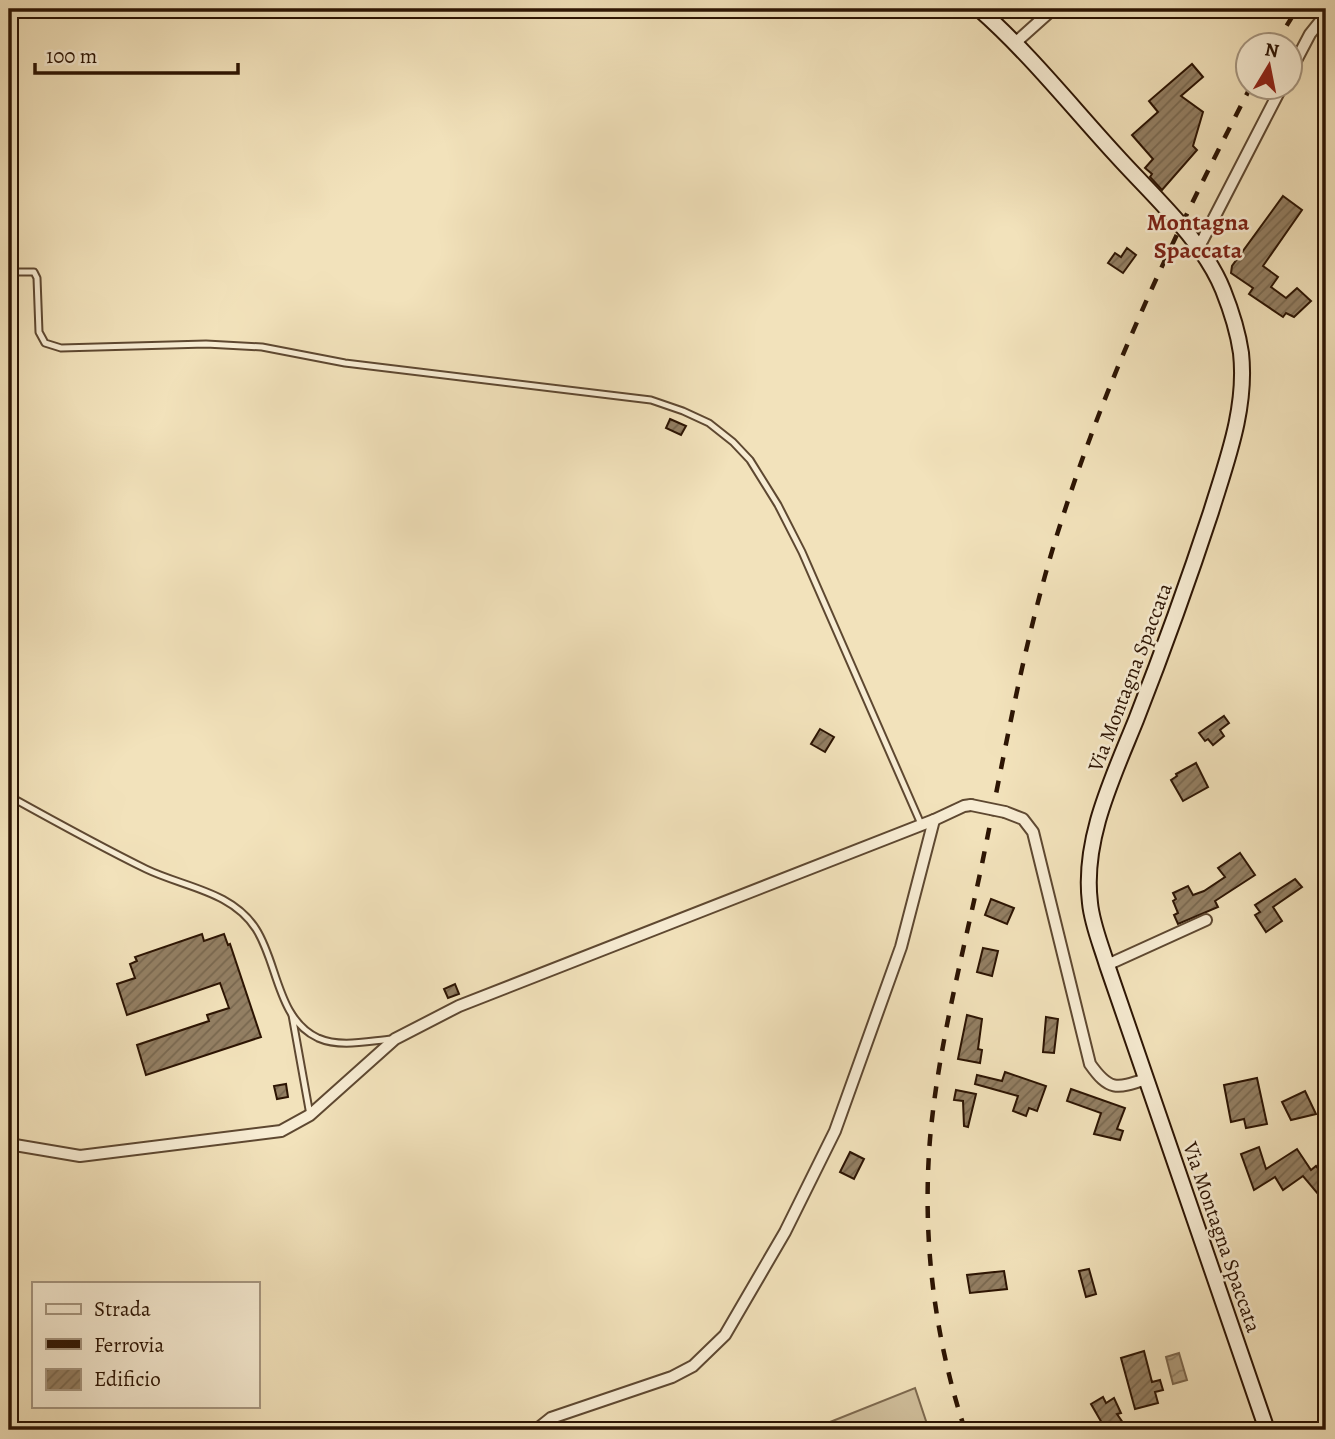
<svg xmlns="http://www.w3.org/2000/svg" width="1335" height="1439" viewBox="0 0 1335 1439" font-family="Alegreya,serif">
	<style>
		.pitch { fill: #d0bf9c; stroke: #7e6a50; stroke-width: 2 }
		.water { fill: url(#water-waves); stroke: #7b664c; stroke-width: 2 }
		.building { fill: url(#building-hatch); stroke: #2c1403; stroke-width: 2 }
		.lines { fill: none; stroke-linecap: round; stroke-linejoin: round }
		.lane-casing { stroke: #5e4831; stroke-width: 9 }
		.street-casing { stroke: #5e4831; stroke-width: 14 }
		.secondary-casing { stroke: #2c1403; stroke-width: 18 }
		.lane { stroke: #f7ecd3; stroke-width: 5 }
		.street { stroke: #f7ecd3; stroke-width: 10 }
		.secondary { stroke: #f7ecd3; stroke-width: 14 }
		.rail { stroke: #2c1403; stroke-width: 4.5; stroke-dasharray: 12 12; stroke-linecap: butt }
		.street-bridge-casing { stroke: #5e4831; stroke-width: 14; stroke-linecap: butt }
		.street-bridge { stroke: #f7ecd3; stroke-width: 10 }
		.labels { text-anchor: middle; stroke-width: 5; stroke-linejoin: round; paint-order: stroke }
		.street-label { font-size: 21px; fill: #2c1403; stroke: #f7ecd3 }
		.quarter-label { font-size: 24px; font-weight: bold; fill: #7a1f14; stroke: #f7ecd3 }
	</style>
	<defs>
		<pattern id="water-waves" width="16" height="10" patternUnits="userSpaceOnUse" patternTransform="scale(1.75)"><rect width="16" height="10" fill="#af9c7c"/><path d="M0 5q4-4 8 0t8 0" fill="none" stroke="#8f7e63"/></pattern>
		<pattern id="building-hatch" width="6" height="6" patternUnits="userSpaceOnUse" patternTransform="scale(1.75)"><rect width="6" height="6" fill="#937f63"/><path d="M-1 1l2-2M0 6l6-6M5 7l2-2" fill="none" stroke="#78674f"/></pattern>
	</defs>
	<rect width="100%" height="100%" fill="#f2e2bb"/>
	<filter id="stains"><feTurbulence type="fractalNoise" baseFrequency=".00286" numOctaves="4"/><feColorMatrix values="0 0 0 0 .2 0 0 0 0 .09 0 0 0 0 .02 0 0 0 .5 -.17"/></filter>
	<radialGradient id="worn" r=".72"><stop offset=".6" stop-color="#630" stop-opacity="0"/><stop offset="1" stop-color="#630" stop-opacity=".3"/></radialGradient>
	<polygon class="pitch" points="915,1388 929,1430 810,1430"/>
	<polygon class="water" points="1179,1353 1187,1380 1173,1384 1166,1357"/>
	<g class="building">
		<polygon points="1192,64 1203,77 1181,96 1203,112 1193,146 1197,150 1162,190 1150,177 1152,174 1145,168 1153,159 1132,135 1158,112 1149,101"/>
		<polygon points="1283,196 1302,210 1263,266 1278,277 1271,287 1286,298 1297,288 1311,301 1294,317 1286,313 1283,317 1249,294 1253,288 1231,273 1232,266"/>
		<polygon points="1127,248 1136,255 1123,273 1108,263 1115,253 1121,257"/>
		<polygon points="670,419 686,426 681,435 666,428"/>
		<polygon points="1224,716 1229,723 1220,730 1224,736 1213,745 1208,739 1205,741 1199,733"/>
		<polygon points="820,729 834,737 825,752 811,744"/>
		<polygon points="1196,763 1208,787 1183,801 1171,780 1177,776 1176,774"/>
		<polygon points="1240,853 1255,875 1215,901 1218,907 1178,924 1174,915 1178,913 1173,901 1176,899 1173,893 1188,886 1193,895 1204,891 1225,877 1218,868"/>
		<polygon points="1295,879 1302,887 1273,907 1282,921 1266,932 1255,915 1260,912 1255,905"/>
		<polygon points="991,899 1014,908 1007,924 985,915"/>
		<polygon points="202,934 204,941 224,934 228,945 230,944 261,1037 146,1075 137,1045 209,1021 207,1015 229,1008 220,983 127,1015 117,984 135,978 130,964 137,961 135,957"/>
		<polygon points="983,948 998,951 992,976 977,972"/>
		<polygon points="455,984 459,994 448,998 444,989"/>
		<polygon points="967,1015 982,1019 978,1049 982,1050 980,1063 958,1059"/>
		<polygon points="1046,1017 1058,1019 1054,1053 1043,1052"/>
		<polygon points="1005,1072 1046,1086 1037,1111 1029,1108 1026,1116 1013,1111 1018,1096 975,1084 977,1075 1002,1081"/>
		<polygon points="1257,1078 1267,1124 1246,1128 1244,1119 1231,1122 1224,1085"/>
		<polygon points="286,1084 288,1097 277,1099 274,1086"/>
		<polygon points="1071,1089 1125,1108 1117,1129 1123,1131 1120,1140 1094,1134 1101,1113 1067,1101"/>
		<polygon points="956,1090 976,1094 968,1127 964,1126 963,1101 954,1100"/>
		<polygon points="1305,1091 1316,1114 1291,1120 1282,1102"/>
		<polygon points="1259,1147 1266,1169 1297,1149 1311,1170 1316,1166 1326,1178 1320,1183 1324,1190 1318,1194 1303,1176 1283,1190 1275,1177 1254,1190 1241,1154"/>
		<polygon points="850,1152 864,1159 854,1179 840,1172"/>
		<polygon points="1089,1269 1096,1294 1086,1297 1079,1271"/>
		<polygon points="1004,1271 1007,1289 970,1293 967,1275"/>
		<polygon points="1144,1351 1152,1382 1160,1380 1163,1390 1155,1392 1158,1403 1135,1409 1121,1358"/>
		<polygon points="1103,1397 1106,1403 1114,1398 1121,1413 1117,1414 1128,1430 1106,1430 1091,1404"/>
	</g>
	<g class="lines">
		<g class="lane-casing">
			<g id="lane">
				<polyline points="15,272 34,272 37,278 39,332 45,343 61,348 206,344 262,347 345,363 651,400 683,411 709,423 733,442 750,460 778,505 802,552 921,824"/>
				<path d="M9,796c45,25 90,50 137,73 37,18 86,22 110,60 22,34 21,90 62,109 23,10 50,3 74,1"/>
				<polyline points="292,1015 310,1115"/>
			</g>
		</g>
		<g class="street-casing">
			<g id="street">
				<polyline points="1015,43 1053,9"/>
				<polyline points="1290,72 1310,34 1326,14"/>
				<polyline points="1199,247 1281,88"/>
				<path d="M1005,812l18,7 10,13 57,232c19,27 26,25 56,15"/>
				<polyline points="1107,965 1206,920"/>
				<polyline points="9,1144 80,1156 281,1131 310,1115 395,1039 459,1006 934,820 964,806 971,805"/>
				<polyline points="536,1430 551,1418 672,1377 693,1366 725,1335 785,1232 835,1131 901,947 934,820"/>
			</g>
		</g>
		<g class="secondary-casing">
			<path id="secondary" d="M979,9c50,44 92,97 137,146 36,40 87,85 107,135 8,20 15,42 18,63 6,55 -14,107 -30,159 -23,70 -48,139 -75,208 -23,57 -54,120 -46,183 2,21 11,42 17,62l160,465"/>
		</g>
		<use href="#lane" class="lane"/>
		<use href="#street" class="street"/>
		<use href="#secondary" class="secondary"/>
		<g class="rail">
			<polyline points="1274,46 1297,9"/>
			<path d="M965,1430c-31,-94 -43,-192 -35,-291 8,-91 32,-181 51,-270 24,-117 44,-236 81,-350 49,-153 115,-289 188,-431"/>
		</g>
		<g class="street-bridge-casing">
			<polyline id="street-bridge" points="971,805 1005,812"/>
		</g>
		<use href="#street-bridge" class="street-bridge"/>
	</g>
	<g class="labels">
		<g class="street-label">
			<text transform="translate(1130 677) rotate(-69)" y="7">Via Montagna Spaccata</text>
			<text transform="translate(1222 1237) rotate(71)" y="7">Via Montagna Spaccata</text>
		</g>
		<g class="quarter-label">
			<text x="1198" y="230">Montagna<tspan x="1198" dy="28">Spaccata</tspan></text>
		</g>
	</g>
	<rect width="1335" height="1439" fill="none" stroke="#f2e2bb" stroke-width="35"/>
	<rect x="10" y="10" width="1314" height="1418" fill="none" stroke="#2c1403" stroke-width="3.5"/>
	<rect x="18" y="18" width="1300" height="1404" fill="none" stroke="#2c1403" stroke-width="2"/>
	<rect x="32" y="1282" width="228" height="126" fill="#f7ecd3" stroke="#a69680" stroke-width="2"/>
	<rect x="46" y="1304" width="35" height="10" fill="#f7ecd3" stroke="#a69680" stroke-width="2"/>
	<text x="94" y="1316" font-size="21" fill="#2c1403">Strada</text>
	<rect x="46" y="1339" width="35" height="10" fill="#2c1403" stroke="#a69680" stroke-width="2"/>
	<text x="94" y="1352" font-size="21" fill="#2c1403">Ferrovia</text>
	<rect x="46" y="1369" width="35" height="21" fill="url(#building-hatch)" stroke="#a69680" stroke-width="2"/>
	<text x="94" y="1386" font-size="21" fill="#2c1403">Edificio</text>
	<g transform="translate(1269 66) rotate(10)"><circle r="33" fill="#f7ecd3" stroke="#a69680" stroke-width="2"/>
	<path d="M0-5L12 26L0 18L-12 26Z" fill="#8f2418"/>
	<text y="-10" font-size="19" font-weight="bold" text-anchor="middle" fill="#2c1403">N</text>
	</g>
	<path d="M35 63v10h203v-10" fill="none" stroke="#2c1403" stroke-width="3.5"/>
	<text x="46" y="63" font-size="21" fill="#2c1403" stroke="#f7ecd3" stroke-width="5" paint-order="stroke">100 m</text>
	<rect width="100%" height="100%" filter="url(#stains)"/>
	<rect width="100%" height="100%" fill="url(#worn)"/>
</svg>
